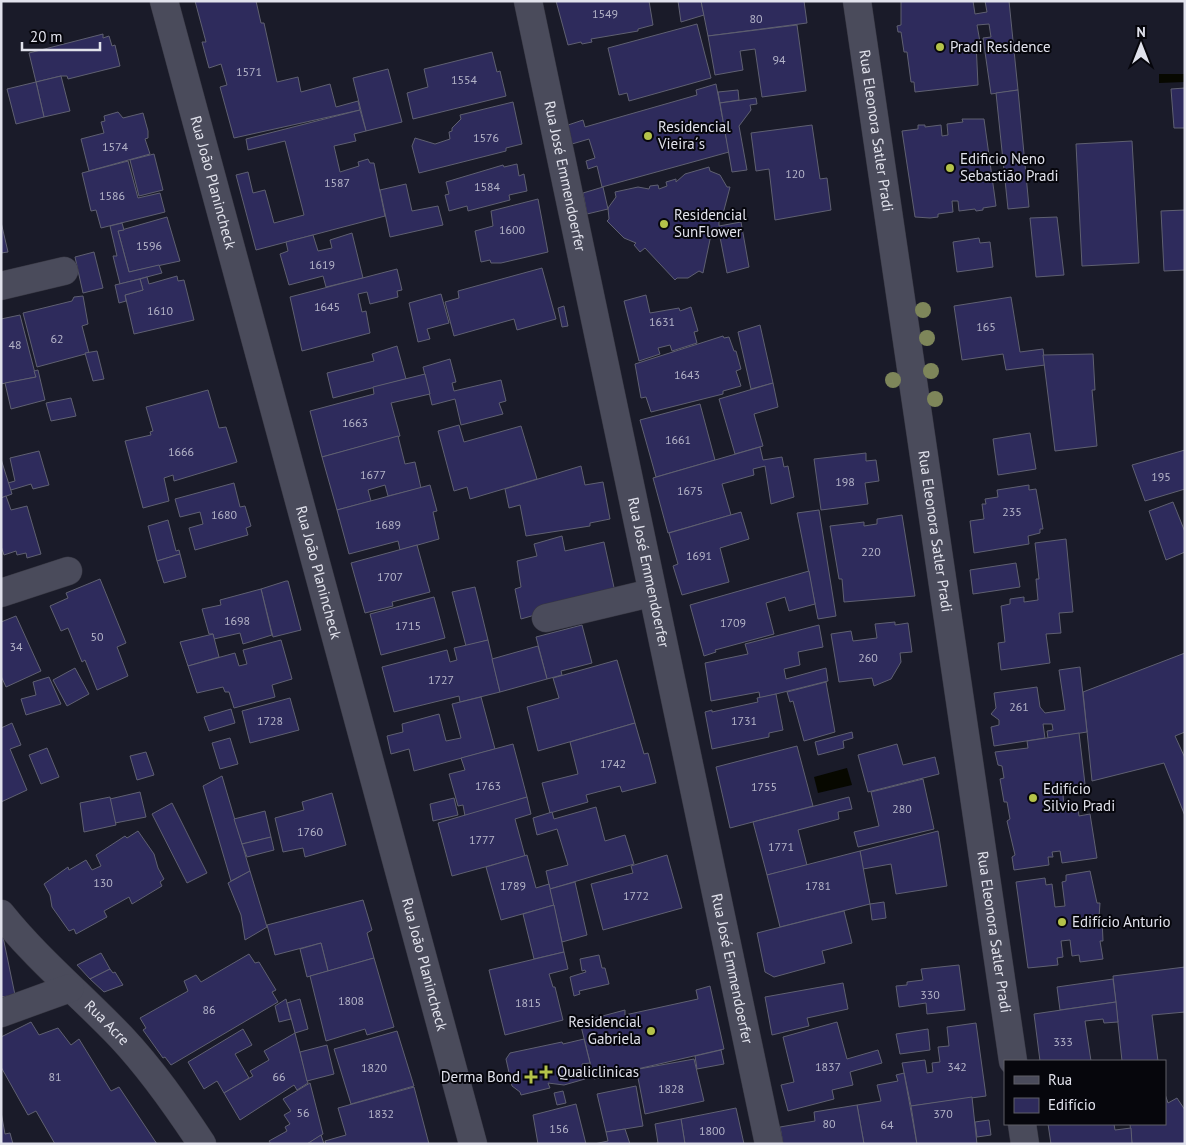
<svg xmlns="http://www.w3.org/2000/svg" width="1186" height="1145" viewBox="0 0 1186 1145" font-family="'PT Sans',sans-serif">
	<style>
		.water { fill: #070800 }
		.building { fill: #2e2b5c; stroke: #5f6071 }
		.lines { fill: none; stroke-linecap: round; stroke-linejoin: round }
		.minor-casing { stroke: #363641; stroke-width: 29 }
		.secondary-casing { stroke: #363641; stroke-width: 29 }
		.minor { stroke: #4a4b5b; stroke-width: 28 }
		.secondary { stroke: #4a4b5b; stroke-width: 28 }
		.tree { fill: #7e865a }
		.poi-dot { fill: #b4c24a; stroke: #06060c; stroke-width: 2 }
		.labels { text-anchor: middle; stroke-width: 4; stroke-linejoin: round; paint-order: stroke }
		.number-label { font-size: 12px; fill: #b4b4c8 }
		.poi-label { font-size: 15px; fill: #e1e2ec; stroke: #06060c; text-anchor: start }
		.street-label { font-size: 15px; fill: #e1e2ec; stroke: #06060c }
	</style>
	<rect width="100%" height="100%" fill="#1a1b29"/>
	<g class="water">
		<polygon points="1184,60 1185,82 1159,83 1159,74 1184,74"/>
		<polygon points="847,768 852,785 818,793 814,777"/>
	</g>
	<g class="building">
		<polygon points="195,1 256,1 261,23 264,23 277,82 298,77 301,92 330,84 336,107 358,101 360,110 234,138 220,87 227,85 221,64 209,68 202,42 206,42"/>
		<polygon points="556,1 649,1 653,25 638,29 638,31 591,39 592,42 582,44 581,42 568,45"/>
		<polygon points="678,1 701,1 704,15 681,22"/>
		<polygon points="701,1 804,1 807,23 708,36"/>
		<polygon points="901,1 973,1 975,14 987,12 985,1 1009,1 1018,90 991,94 983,38 991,37 989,24 977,25 980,42 976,42 978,85 915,92 914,82 911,82 907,52 904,52 901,32 898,32 897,26 901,25"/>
		<polygon points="697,24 711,78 629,101 627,93 619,95 608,48"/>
		<polygon points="797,25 806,91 762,97 755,49 740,51 743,70 715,75 708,36"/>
		<polygon points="103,34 103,38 109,36 112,46 115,45 120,66 68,79 67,76 61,76 36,82 29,53"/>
		<polygon points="492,52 497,72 500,71 506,96 413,119 407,93 428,87 424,69"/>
		<polygon points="388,69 402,122 366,131 353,78"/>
		<polygon points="61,76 70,111 44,117 36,82"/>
		<polygon points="36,82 44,117 16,124 7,89"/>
		<polygon points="716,84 729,152 602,187 597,166 588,169 586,161 595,158 589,139 572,144 568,125 583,120 585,127 697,95 696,90"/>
		<polygon points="1185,88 1185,128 1174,128 1171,89"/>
		<polygon points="738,90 739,100 720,103 718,92"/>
		<polygon points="1018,90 1029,207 1008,209 996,93"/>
		<polygon points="756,98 757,104 750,105 751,110 739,126 747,170 732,172 720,103"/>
		<polygon points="513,102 522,144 506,148 506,151 419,173 412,146 415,138 435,144 450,139 449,132 452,131 452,128 461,119 460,115"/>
		<polygon points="360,110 366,131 354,134 356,141 334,146 340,172 359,166 358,162 368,159 370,163 374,163 385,216 256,250 236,175 248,172 253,193 265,190 274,223 304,215 285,141 248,150 246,139"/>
		<polygon points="118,112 123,118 143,113 148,131 148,138 145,139 150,154 89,171 81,139 104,133 101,122 105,121 104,116"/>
		<polygon points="962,119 984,119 996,206 983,208 983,210 976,211 975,209 959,211 958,201 952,201 953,212 938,214 938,217 930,218 915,217 902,131 918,129 918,125 925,125 925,127 941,125 942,136 948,135 947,124 963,122"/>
		<polygon points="812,125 820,179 827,178 831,210 775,220 769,169 756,171 751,133"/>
		<polygon points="1132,141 1139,263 1082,266 1076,144"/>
		<polygon points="154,154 163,190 139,196 130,160"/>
		<polygon points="128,161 138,198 160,193 165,212 101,228 96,210 91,211 82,173"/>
		<polygon points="517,164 519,176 524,174 527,191 509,195 510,200 468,211 467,206 449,211 445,195 449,194 446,182 503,165 504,167"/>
		<polygon points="709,167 710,171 720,175 727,187 730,187 724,210 716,221 719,221 719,226 741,222 749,267 727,273 719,232 712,230 703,273 699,271 688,278 677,278 675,280 645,248 640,252 634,245 636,243 624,238 607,221 609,219 608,208 616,197 615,192 638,187 649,189 650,186 658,185 659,189 667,186 666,182 676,179 676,182 685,174"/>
		<polygon points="406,184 412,211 438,206 443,225 390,237 380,190"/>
		<polygon points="603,187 608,209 587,214 583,193"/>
		<polygon points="538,199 548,252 501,263 491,263 490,260 481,262 475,231 493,226 491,211"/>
		<polygon points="1185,210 1185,270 1164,271 1161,211"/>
		<polygon points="167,217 180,261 129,272 118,231"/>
		<polygon points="1057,217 1064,275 1036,277 1030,218"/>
		<polygon points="1,222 8,252 1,253"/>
		<polygon points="122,223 124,230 118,231 129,272 159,265 162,273 120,284 113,256 117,256 110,226"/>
		<polygon points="352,233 363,278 326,287 323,276 289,285 280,254 288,251 286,242 313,235 318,251 332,248 330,240"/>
		<polygon points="979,238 980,243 990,242 993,267 957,272 953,242"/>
		<polygon points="94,252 103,288 83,293 75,257"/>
		<polygon points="542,268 556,319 517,330 514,319 454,336 445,302 459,298 458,291"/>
		<polygon points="397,269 402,290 397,291 398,297 370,304 367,292 358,294 362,312 366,311 370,333 302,351 290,297"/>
		<polygon points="177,276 178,281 184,280 194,320 134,334 125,295 143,290 140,279 147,277 149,284"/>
		<polygon points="140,279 143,290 125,295 126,301 119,303 115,285"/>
		<polygon points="441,294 449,323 427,329 430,339 418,342 409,303"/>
		<polygon points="646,295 650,313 679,308 680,311 691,307 698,331 694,332 697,343 672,351 670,345 658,348 660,354 639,361 624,301"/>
		<polygon points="83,296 88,324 82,326 89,353 37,367 23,313 72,301 74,297"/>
		<polygon points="1011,297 1020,352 1043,349 1045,365 1006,370 1003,354 962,360 954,306"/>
		<polygon points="564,306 568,326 562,327 558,308"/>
		<polygon points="20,315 36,377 1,384 1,319"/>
		<polygon points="760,325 773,383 751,389 738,332"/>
		<polygon points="723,336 724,338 729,337 734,351 736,351 741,369 736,371 741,386 723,391 723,394 651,412 646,397 641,398 635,364"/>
		<polygon points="397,346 406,379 333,398 327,373 374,361 372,354"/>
		<polygon points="97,351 104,379 93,381 85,353"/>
		<polygon points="1093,354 1095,390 1092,390 1097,446 1055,451 1043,355"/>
		<polygon points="450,359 456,382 452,383 454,391 501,380 506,401 499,403 503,414 461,425 455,399 432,405 423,367"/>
		<polygon points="38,370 45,400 11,409 5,383 36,377 34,371"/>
		<polygon points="425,374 430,394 391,403 400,436 322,457 310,411 374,394 373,387"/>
		<polygon points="773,383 778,407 754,414 763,446 735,454 719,399"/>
		<polygon points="208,390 219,428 226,427 237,462 174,481 173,475 164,478 169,501 143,508 125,441 151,435 150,432 153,431 146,407"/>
		<polygon points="71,398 76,416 51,421 46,403"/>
		<polygon points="700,404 715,460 656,477 640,420"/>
		<polygon points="459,425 464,442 521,426 537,479 470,499 467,487 454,491 438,431"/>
		<polygon points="1030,433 1036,469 998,475 993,439"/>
		<polygon points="398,436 405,464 415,462 421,488 388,496 385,485 368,490 371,501 337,510 322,457"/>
		<polygon points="760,447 763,460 782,457 784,467 788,466 794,497 771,504 765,466 753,469 754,475 722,484 731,515 668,533 653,478"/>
		<polygon points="1185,450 1185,489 1145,501 1132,465"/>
		<polygon points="39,451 49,485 33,489 31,484 11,490 8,483 15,481 10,458"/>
		<polygon points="866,453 866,461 876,460 879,481 865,483 868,504 821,510 814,459"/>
		<polygon points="1,459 12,494 1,498"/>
		<polygon points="581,466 585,485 603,482 610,519 590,523 590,526 526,536 520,505 509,508 505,489"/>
		<polygon points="234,483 240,507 245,506 251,526 246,528 248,535 195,550 189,528 203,524 200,512 180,517 175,499"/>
		<polygon points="430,485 437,511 433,512 439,539 400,550 398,541 349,554 337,510"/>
		<polygon points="1029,485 1029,490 1036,489 1043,529 1040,529 1040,533 1028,536 1029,544 974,553 970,521 984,519 982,504 986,504 985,499 998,497 997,490"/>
		<polygon points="6,496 11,510 27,506 41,554 27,558 26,553 17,555 16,551 4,555 1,546 1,498"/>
		<polygon points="1173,502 1185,532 1185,552 1166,560 1149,511"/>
		<polygon points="819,510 836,616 818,619 797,513"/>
		<polygon points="741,512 749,539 720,548 729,582 682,595 673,566 678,564 669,533"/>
		<polygon points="902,515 915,596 844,602 842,579 839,579 830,526 864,522 864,526 877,524 877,519"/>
		<polygon points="168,520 176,551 179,550 180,554 157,561 148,526"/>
		<polygon points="562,536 565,551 604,542 615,592 521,619 515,589 521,587 517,561 537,556 534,544"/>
		<polygon points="1066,539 1073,612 1059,613 1061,633 1046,634 1050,663 1001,670 998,643 1005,642 1001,606 1010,604 1010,599 1024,597 1024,602 1038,600 1036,579 1039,579 1035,543"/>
		<polygon points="417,545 430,592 392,602 393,606 365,613 351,563"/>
		<polygon points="180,554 186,577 164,583 157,561"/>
		<polygon points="1016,563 1020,587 973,594 970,570"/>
		<polygon points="809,571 815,604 789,611 785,597 766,603 774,634 715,650 716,652 704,656 690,605"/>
		<polygon points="100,579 126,643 117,647 128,676 97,690 85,660 82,662 68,628 61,631 50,606 68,598 66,593"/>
		<polygon points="286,581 288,581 301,630 273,637 261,589"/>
		<polygon points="475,587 488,640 466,646 452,592"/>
		<polygon points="261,589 272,635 243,644 240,633 214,639 213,634 209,634 202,609 221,605 220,600"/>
		<polygon points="434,597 445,638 381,655 370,614"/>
		<polygon points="16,616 41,671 6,687 1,676 1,622"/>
		<polygon points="895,622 895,625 908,623 912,652 900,653 901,662 891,679 874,686 872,678 839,682 831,634 851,631 853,641 877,638 875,624"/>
		<polygon points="582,625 592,663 561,671 562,675 547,679 536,637"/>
		<polygon points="819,625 823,647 798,652 800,665 784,669 786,679 826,668 828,681 760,698 759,692 711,701 705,663 748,654 745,644"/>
		<polygon points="213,634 219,657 188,666 180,642"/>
		<polygon points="281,640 292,679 272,685 275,697 234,708 229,692 225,692 223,687 197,693 188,666 235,653 239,666 247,664 243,650"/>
		<polygon points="488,640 500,692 460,702 459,696 394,712 382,667 447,650 450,662 457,660 454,648"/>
		<polygon points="538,646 547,679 500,692 492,659"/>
		<polygon points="1185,653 1185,732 1175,736 1185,758 1185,816 1164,763 1092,781 1083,692"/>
		<polygon points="617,660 635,723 538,751 527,707 559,698 553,678"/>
		<polygon points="1080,667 1087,732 1048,738 1047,731 1053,730 1052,724 1043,724 1045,738 994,746 991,727 999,725 999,720 991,714 996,708 994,693 1037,687 1040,707 1045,713 1065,710 1059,670"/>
		<polygon points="75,668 89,694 67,706 53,680"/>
		<polygon points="49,677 61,704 26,715 21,699 36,695 33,682"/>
		<polygon points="826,682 835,732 804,741 793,701 790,702 787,692"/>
		<polygon points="776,694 783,730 769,733 769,737 712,749 705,712 712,710 712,712 758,702 757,698"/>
		<polygon points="481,697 495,749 414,771 409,749 391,754 387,736 403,732 402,724 439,714 446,741 461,738 452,704"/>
		<polygon points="290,698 299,730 250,743 242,711"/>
		<polygon points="231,709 235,723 209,731 204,717"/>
		<polygon points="12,723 21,745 10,749 27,790 1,802 1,728"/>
		<polygon points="635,723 644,754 648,753 656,783 622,792 620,786 586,795 588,802 550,813 542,783 578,774 570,742"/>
		<polygon points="852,732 853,738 843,741 844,748 818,755 815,742"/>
		<polygon points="1079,733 1085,784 1075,785 1075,793 1063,794 1064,811 1078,809 1079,816 1090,814 1097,858 1062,863 1060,851 1052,852 1053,857 1048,857 1049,865 1014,870 1012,857 1015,855 1007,821 1010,819 1007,802 1004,802 1000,779 1004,778 1002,766 998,765 995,752 1028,748 1027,741"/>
		<polygon points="230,738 238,764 220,769 212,743"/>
		<polygon points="513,744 527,797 465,816 463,805 458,806 449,774 465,770 461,758"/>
		<polygon points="897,744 903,765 935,757 939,774 868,792 858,755"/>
		<polygon points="797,746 813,806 730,828 716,767"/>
		<polygon points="47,748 59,777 41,784 29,755"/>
		<polygon points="146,752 154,775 137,780 130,756"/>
		<polygon points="222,776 250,871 231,881 203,786"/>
		<polygon points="923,779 934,829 858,847 854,832 879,826 871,792"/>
		<polygon points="140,792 146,817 115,823 110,799"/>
		<polygon points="332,793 346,845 305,857 303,848 283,852 275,818 304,810 302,802"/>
		<polygon points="110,797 116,825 84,832 80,803"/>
		<polygon points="527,797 531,814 515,819 525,856 452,876 438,823"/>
		<polygon points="849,797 852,809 838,812 839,819 798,830 807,865 767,875 753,822"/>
		<polygon points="454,798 458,815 433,821 430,804"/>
		<polygon points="172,803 207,873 187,883 152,814"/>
		<polygon points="596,807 605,841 625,835 634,864 550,889 546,871 568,865 557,829 537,835 533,818 552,812 554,819"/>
		<polygon points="265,811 271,837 242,844 234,819"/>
		<polygon points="138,831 154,854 158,868 164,879 160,882 162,886 132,904 129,897 104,911 107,917 76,934 74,929 69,931 52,907 50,895 44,884 68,867 69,870 86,860 92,870 101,866 96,855 125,836 127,838"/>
		<polygon points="938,831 947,886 896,894 891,864 863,869 860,851"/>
		<polygon points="271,837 274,850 247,857 242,844"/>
		<polygon points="860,851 870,904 780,927 767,875"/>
		<polygon points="527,855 536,888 549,884 554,905 501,920 486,867"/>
		<polygon points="667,855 682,908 603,930 591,884 633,873 631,866"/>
		<polygon points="250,871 267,927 245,940 241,915 228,883"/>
		<polygon points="1090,871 1097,903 1100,903 1099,917 1102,918 1103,941 1100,941 1103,959 1080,962 1079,955 1072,956 1070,940 1061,941 1063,957 1057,958 1058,965 1028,968 1016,882 1045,878 1046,885 1052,884 1055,907 1065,906 1062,882 1066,881 1066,875"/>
		<polygon points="575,882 587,935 562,942 550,889"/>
		<polygon points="363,900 372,930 367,933 374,958 328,971 321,943 275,955 267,925"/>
		<polygon points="884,902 886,918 872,920 870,904"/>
		<polygon points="554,905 564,952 534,959 523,914"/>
		<polygon points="844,911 852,943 822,951 825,963 774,977 765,972 757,933"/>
		<polygon points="3,937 15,995 1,997 1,938"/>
		<polygon points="321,943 328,971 307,977 300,949"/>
		<polygon points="564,952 568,969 549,974 553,987 555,987 563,1020 505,1035 489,970"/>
		<polygon points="101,953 110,969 90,979 77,965"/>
		<polygon points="249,954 255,963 259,962 276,990 272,992 278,1002 171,1065 165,1057 163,1058 143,1030 146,1028 140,1018 188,991 184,981 196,975 201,982"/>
		<polygon points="599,955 602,968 605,968 609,984 579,991 580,994 574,996 570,977 586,972 585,970 582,971 580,959"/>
		<polygon points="374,958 394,1027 367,1035 365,1029 326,1041 310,976"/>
		<polygon points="959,965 965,1010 927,1014 926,1003 899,1007 896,986 907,985 907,982 923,980 921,969"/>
		<polygon points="1185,967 1185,1012 1152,1015 1158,1061 1122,1061 1113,976"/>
		<polygon points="110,969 113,973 115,972 123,985 104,992 90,979"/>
		<polygon points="1113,979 1116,1002 1060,1010 1057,987"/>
		<polygon points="843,983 848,1009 807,1018 809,1026 772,1035 765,997"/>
		<polygon points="710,986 724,1049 594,1079 580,1022 625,1010 625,1015 698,999 696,990"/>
		<polygon points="286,999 291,1019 279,1022 275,1006"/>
		<polygon points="300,999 308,1029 295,1033 287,1003"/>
		<polygon points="1116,1002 1118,1022 1104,1023 1103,1019 1085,1021 1091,1061 1040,1061 1034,1014"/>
		<polygon points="31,1022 39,1035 58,1028 71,1045 79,1039 111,1091 119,1087 157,1144 55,1144 36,1111 28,1115 1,1067 1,1037"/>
		<polygon points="837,1022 847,1059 878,1050 882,1063 850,1072 853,1085 832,1090 834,1099 788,1111 781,1085 794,1082 783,1037"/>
		<polygon points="976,1023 986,1096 911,1106 902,1063 925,1060 927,1073 933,1072 932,1063 940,1062 938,1047 949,1046 947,1027"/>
		<polygon points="243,1029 252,1045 235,1054 249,1078 224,1093 217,1081 204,1089 188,1062"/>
		<polygon points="928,1029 930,1050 900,1054 896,1034"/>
		<polygon points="397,1031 414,1086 351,1104 334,1049"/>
		<polygon points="295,1033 308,1083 297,1090 294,1085 240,1120 224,1093 253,1076 250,1071 269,1060 264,1051"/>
		<polygon points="584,1039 590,1063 582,1064 585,1079 564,1085 548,1083 550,1088 521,1095 520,1092 512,1086 506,1059 510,1053 562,1042 563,1044"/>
		<polygon points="327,1045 334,1074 307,1081 300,1052"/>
		<polygon points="721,1050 724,1064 697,1069 695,1056"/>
		<polygon points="694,1059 704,1101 645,1114 638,1078 639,1077 639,1069"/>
		<polygon points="904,1073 917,1144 864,1144 857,1105 881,1101 877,1085 898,1081 896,1075"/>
		<polygon points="310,1083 323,1134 307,1144 271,1144 269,1141 287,1131 285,1127 290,1124 284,1115 291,1111 283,1099"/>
		<polygon points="636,1086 643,1126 606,1132 597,1094"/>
		<polygon points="414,1087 429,1144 326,1144 325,1141 346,1135 338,1108"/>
		<polygon points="563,1091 566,1103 557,1105 554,1093"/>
		<polygon points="1165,1094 1168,1103 1177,1098 1185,1110 1185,1144 1132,1144 1130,1124 1165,1124"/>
		<polygon points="972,1097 977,1144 917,1144 911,1106"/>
		<polygon points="576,1104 586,1144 538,1144 533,1115"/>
		<polygon points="857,1105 864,1144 783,1144 780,1127 815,1121 814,1112"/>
		<polygon points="736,1108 744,1144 685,1144 681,1119"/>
		<polygon points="1,1112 5,1134 10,1133 13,1144 1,1144"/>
		<polygon points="681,1119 685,1144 653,1144 658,1143 655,1124"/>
		<polygon points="989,1120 991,1135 977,1137 975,1122"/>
		<polygon points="1048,1124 1114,1124 1115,1130 1131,1128 1132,1144 1051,1144"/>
		<polygon points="625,1129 630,1144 594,1144 608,1141 606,1132"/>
		<polygon points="321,1135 324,1144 307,1144"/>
	</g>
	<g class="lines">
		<g class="minor-casing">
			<g id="minor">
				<path id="s1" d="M528,1l241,1143"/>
				<path id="s2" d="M857,1l156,1060"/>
				<polyline points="1,286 64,271"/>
				<polyline points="1,593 68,571"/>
				<polyline points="546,618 651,593"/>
				<path id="s3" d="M1,914c36,45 81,82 120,123 31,33 56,69 81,107"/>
				<polyline points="1,1013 70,988"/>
				<polyline points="1022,1124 1025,1144"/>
			</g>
		</g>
		<g class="secondary-casing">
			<g id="secondary">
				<path id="s4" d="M164,1l309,1143"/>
			</g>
		</g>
		<use href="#minor" class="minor"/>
		<use href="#secondary" class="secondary"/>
	</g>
	<g class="tree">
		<circle cx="923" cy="310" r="8"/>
		<circle cx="927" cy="338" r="8"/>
		<circle cx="931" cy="371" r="8"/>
		<circle cx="893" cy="380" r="8"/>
		<circle cx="935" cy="399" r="8"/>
	</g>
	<g class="poi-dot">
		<circle cx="940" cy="47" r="5"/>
		<circle cx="648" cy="136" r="5"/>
		<circle cx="950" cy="168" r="5"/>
		<circle cx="664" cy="224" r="5"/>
		<circle cx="1033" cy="798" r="5"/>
		<circle cx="1062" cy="922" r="5"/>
		<circle cx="651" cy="1031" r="5"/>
		<path d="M543.5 1064.5h5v5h5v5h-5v5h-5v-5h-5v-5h5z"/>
		<path d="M528.5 1069.5h5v5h5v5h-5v5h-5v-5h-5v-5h5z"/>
	</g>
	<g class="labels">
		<g class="number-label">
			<text x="605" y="18">1549</text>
			<text x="756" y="23">80</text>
			<text x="779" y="64">94</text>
			<text x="249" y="76">1571</text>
			<text x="464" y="84">1554</text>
			<text x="486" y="142">1576</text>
			<text x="115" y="151">1574</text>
			<text x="795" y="178">120</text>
			<text x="337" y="187">1587</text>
			<text x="487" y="191">1584</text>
			<text x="112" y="200">1586</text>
			<text x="512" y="234">1600</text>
			<text x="149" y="250">1596</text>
			<text x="322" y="269">1619</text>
			<text x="327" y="311">1645</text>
			<text x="160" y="315">1610</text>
			<text x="662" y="326">1631</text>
			<text x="986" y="331">165</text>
			<text x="57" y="343">62</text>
			<text x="15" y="349">48</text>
			<text x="687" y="379">1643</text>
			<text x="355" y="427">1663</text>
			<text x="678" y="444">1661</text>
			<text x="181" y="456">1666</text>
			<text x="373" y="479">1677</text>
			<text x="1161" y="481">195</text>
			<text x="845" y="486">198</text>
			<text x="690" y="495">1675</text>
			<text x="1012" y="516">235</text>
			<text x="224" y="519">1680</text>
			<text x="388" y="529">1689</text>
			<text x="871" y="556">220</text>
			<text x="699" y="560">1691</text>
			<text x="390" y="581">1707</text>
			<text x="237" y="625">1698</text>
			<text x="733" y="627">1709</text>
			<text x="408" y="630">1715</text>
			<text x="97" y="641">50</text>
			<text x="16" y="651">34</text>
			<text x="868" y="662">260</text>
			<text x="441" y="684">1727</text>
			<text x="1019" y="711">261</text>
			<text x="270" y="725">1728</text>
			<text x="744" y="725">1731</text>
			<text x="613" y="768">1742</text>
			<text x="488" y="790">1763</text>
			<text x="764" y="791">1755</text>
			<text x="902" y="813">280</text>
			<text x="310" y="836">1760</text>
			<text x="482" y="844">1777</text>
			<text x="781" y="851">1771</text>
			<text x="103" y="887">130</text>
			<text x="513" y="890">1789</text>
			<text x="818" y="890">1781</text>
			<text x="636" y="900">1772</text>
			<text x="930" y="999">330</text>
			<text x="351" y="1005">1808</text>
			<text x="528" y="1007">1815</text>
			<text x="209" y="1014">86</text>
			<text x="1063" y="1046">333</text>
			<text x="828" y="1071">1837</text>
			<text x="957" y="1071">342</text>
			<text x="374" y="1072">1820</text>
			<text x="55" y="1081">81</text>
			<text x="279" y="1081">66</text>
			<text x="671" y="1093">1828</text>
			<text x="303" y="1117">56</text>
			<text x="381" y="1118">1832</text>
			<text x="943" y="1118">370</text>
			<text x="829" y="1128">80</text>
			<text x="887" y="1129">64</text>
			<text x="559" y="1133">156</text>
			<text x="712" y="1135">1800</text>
		</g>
		<g class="poi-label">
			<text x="950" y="52">Pradi Residence</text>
			<text x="658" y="132">Residencial<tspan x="658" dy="17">Vieira´s</tspan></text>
			<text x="960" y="164">Edificio Neno<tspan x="960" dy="17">Sebastião Pradi</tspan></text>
			<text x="674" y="220">Residencial<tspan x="674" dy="17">SunFlower</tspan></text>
			<text x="1043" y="794">Edifício<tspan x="1043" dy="17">Silvio Pradi</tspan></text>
			<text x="1072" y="927">Edifício Anturio</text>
			<text x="641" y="1027" text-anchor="end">Residencial<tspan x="641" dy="17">Gabriela</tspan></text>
			<text x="557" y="1077">Qualiclinicas</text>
			<text x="520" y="1082" text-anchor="end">Derma Bond</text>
		</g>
		<g class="street-label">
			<text dy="5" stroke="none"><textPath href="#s2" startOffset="131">Rua Eleonora Satler Pradi</textPath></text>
			<text dy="5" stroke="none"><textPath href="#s1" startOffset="179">Rua José Emmendoerfer</textPath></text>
			<text dy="5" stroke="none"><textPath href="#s4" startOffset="188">Rua João Planincheck</textPath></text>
			<text dy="5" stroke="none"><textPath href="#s2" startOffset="536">Rua Eleonora Satler Pradi</textPath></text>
			<text dy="5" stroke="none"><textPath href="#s4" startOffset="592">Rua João Planincheck</textPath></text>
			<text dy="5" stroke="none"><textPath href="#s1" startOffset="584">Rua José Emmendoerfer</textPath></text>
			<text dy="5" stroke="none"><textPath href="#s2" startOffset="941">Rua Eleonora Satler Pradi</textPath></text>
			<text dy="5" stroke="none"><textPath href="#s4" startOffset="998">Rua João Planincheck</textPath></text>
			<text dy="5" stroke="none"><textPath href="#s1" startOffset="989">Rua José Emmendoerfer</textPath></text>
			<text dy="5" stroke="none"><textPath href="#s3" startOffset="152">Rua Acre</textPath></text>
		</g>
	</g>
	<rect width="1186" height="1145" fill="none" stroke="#e1e2ec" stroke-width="5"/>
	<rect x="1004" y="1060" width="162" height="65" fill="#06060c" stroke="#5e5e66"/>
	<rect x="1014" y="1076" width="25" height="8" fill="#4a4b5b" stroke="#5e5e66"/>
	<text x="1048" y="1085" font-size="15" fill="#e1e2ec">Rua</text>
	<rect x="1014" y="1098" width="25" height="15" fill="#2e2b5c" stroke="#5e5e66"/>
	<text x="1048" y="1110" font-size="15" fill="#e1e2ec">Edifício</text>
	<g transform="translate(1141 45)" stroke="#06060c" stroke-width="4" paint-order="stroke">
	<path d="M0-4L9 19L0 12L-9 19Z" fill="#e1e2ec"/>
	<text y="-8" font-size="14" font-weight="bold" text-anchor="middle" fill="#e1e2ec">N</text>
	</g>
	<path d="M22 42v8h78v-8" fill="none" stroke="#e1e2ec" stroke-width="2.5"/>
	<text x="30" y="42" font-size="15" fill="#e1e2ec" stroke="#06060c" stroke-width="4" paint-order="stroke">20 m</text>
</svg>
